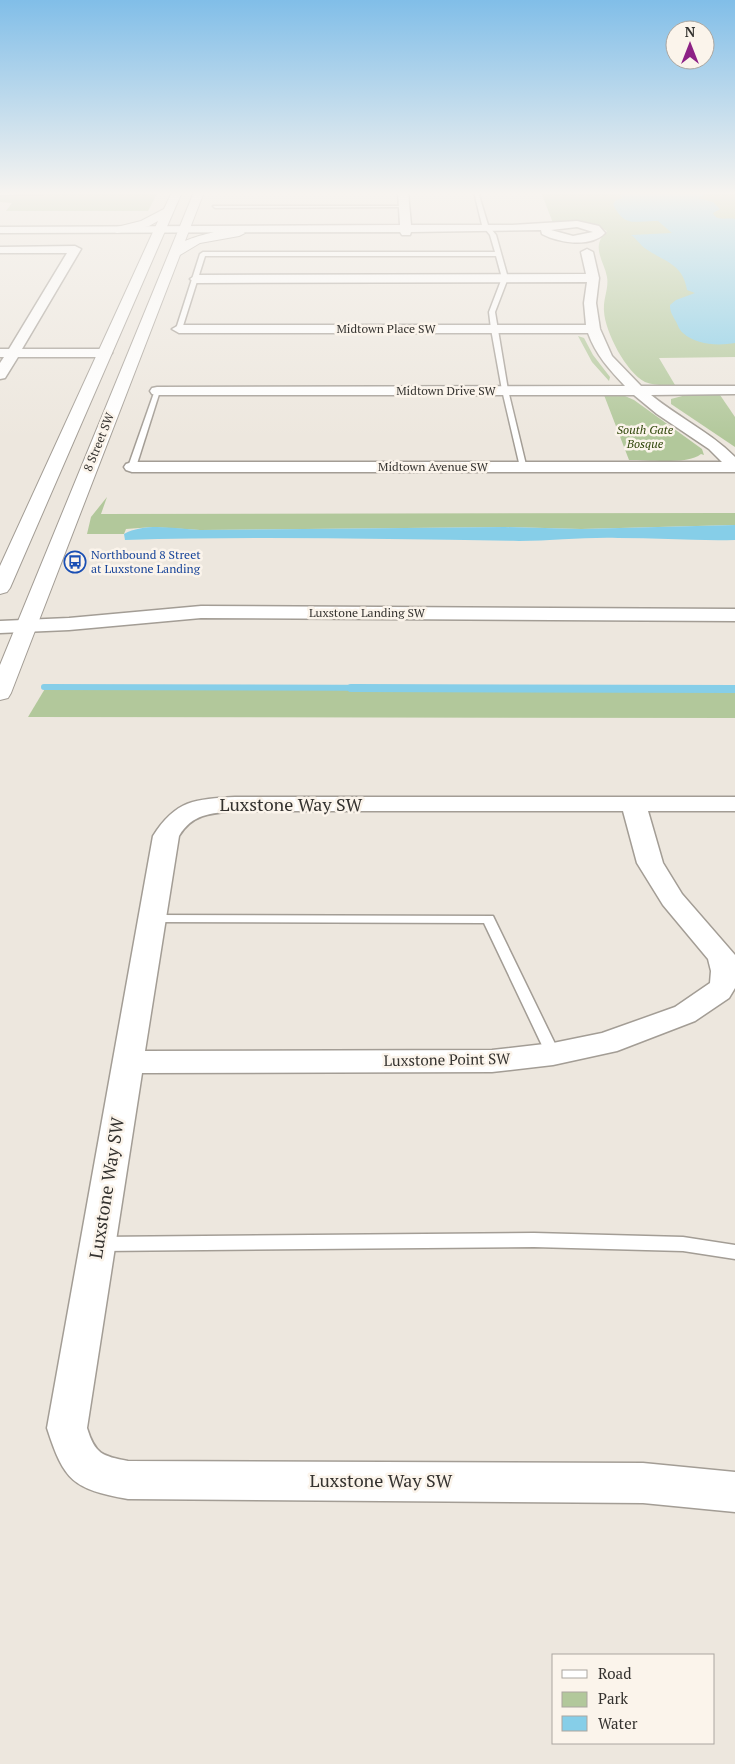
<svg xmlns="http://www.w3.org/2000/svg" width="735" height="1764" viewBox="0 0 735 1764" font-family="'PT Serif',serif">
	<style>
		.green { fill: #b2c89b }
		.water { fill: #86cee8 }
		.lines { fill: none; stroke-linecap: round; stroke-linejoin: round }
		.stream-far1 { stroke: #86cee8; stroke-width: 6 }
		.stream { stroke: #86cee8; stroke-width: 8 }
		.lane-casing { stroke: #a39d95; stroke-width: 3 }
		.street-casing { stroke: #a39d95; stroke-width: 3 }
		.secondary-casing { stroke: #a39d95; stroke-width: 2 }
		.lane { fill: #fff; fill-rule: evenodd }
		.street { fill: #fff; fill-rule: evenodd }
		.secondary { fill: #fff; fill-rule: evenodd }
		.labels { text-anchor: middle; stroke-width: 5; stroke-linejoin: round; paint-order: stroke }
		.far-street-label { font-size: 12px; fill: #34322f; stroke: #fbf4eb }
		.far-park-label { font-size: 12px; font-style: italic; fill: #2e4508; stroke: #fbf4eb }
		.far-transit-label { font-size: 12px; fill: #164399; stroke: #fbf4eb; text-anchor: start }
		.street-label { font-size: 15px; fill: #34322f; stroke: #fbf4eb }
		.near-street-label { font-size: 18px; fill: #34322f; stroke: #fbf4eb }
	</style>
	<rect width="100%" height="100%" fill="#ede7de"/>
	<g class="green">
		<polygon points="0,192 158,192 148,211 6,211 12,203 0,202"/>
		<path d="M541,192h192l2,2v163l-76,1 16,27c-10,0 -21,1 -30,-3 -19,-10 -40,-50 -41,-71 -1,-12 5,-23 3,-34 -2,-13 -14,-27 -5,-40 1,-2 3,-4 5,-6l-10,-5 -44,-3z"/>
		<polygon points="578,336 584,338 593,355 610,377 609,381 592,362"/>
		<path d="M604,395l21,1 9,4 68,49 2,6 -3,-1c-13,11 -54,6 -72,6z"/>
		<polygon points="686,395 720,395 735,417 735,447 671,404 671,399"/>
		<polygon points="107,497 101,514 735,513 735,525 581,529 505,527 200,530 153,527 126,529 124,534 87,534 91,517"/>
		<polygon points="46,687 735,688 735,718 28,717"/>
	</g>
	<g class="water">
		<path d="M621,192h84l-1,4 -6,2 15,4 7,7 -7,4c4,9 14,4 22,6v124c-17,3 -39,2 -52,-10 -5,-4 -5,-9 -8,-13 -3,-6 -5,-8 -5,-15l6,-5 19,-7 -8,-3c-4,-26 -22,-28 -41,-41 -6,-4 -9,-10 -15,-14l41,-2 -14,-12c-23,-1 -33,8 -45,-17l3,-4 7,-2 -3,-2z"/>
		<path d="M735,525v15c-39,1 -78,-2 -117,-2 -33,-1 -66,3 -99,3 -131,-2 -263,-5 -394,-1l-1,-6c22,-12 52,-5 76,-4l305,-3 76,2z"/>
	</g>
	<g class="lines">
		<polyline class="stream-far1" points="44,687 735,689"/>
		<polyline class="stream" points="351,688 735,689"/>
		<g class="lane-casing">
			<g id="lane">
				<polygon points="474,192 478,192 488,225 496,235 508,278 495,312 508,390 527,469 520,467 502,390 491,329 489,312 502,278 496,256 205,256 182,329 179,331 176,329 200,254 203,252 495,252 490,235 482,225"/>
				<polygon points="0,193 41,193 43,194 0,195"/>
				<polygon points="213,206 404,206 406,207 215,208"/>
				<polygon points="155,390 160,391 136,467 129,469 128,467"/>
				<polygon points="152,915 493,916 560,1054 558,1058 553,1059 548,1058 484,923 147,922 146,919"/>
				<polygon points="534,1233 683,1237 735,1245 735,1259 683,1251 534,1247 100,1251 94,1249 92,1244 94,1239 100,1237"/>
			</g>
		</g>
		<g class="street-casing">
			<g id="street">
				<path d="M398,192h10l3,33h101l65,-4 22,5 6,7c-14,15 -46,10 -63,1l-1,-4 -130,2 -1,3h-8l-2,-3 -400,1v-6l400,-2zM577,227l16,5 -20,4 -22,-6z"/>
				<polygon points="75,246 81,249 22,349 105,349 112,353 105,357 18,357 5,378 0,379 0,363 4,357 0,357 0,349 9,349 67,253 0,253 0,247"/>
				<path d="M587,249l6,3 6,26 -3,25 4,26 12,27 29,30h94v8l-84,1c27,22 59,37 84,62v15h-603l-6,-2 -2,-3 2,-3 6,-2h590l-13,-13 -52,-35 -23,-19h-477l-5,-1 -2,-3 2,-3 5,-1 468,-1c-16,-17 -29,-31 -37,-53h-409l-7,-4 7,-4h407l-2,-22 3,-21 -391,1 -6,-4 6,-4 390,-1 -5,-22z"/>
				<polygon points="201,606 735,609 735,621 201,618 69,630 0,633 0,621 69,618"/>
				<path d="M235,797h500v14h-87l15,52 19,31 53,61v33l-6,10 -34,23 -78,30 -64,14 -61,7 -350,1 -55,355c8,26 15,28 41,33l515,2 92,9v40l-92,-9 -515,-4c-55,-10 -64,-18 -81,-71l106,-592c23,-36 42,-37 82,-39zM235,811h388l14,52 26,42 45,54 3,12 -1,12 -35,24 -73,26 -49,10 -61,7 -347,1 34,-215c13,-22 32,-23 56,-25z"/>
			</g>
		</g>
		<g class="secondary-casing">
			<g id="secondary">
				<polygon points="172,192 182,192 10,588 7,592 0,594 0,566 158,221 149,226 117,233 111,230 113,228 141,221 164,209"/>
				<path d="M194,192h10l-19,49c12,-5 50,-17 60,-8l-6,3 -39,7 -20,12 -169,438 -3,5 -8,2v-35z"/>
			</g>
		</g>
		<use href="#lane" class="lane"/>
		<use href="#street" class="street"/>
		<use href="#secondary" class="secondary"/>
	</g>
	<linearGradient id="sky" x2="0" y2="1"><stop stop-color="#81bee8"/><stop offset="0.44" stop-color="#f7f4f0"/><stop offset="1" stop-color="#f7f4f0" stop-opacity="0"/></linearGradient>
	<rect width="735" height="439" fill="url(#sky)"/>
	<defs>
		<g id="bus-ring" transform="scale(1.125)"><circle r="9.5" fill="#fbf4eb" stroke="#1a4fb4" stroke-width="1.5"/><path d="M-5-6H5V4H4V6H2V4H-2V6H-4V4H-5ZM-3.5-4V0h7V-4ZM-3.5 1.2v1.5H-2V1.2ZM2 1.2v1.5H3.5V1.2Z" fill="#1a4fb4"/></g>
	</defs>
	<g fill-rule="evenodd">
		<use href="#bus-ring" x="75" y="562"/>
	</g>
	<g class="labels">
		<g class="far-street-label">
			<text x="386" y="333">Midtown Place SW</text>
			<text x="446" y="395">Midtown Drive SW</text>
			<text transform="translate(99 442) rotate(-68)" y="4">8 Street SW</text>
			<text x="433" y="471">Midtown Avenue SW</text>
			<text x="367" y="617">Luxstone Landing SW</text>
		</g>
		<g class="far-park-label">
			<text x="645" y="434">South Gate<tspan x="645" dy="14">Bosque</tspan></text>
		</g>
		<g class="far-transit-label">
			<text x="91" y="559">Northbound 8 Street<tspan x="91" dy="14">at Luxstone Landing</tspan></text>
		</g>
		<g class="street-label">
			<text transform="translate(447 1060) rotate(-1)" y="5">Luxstone Point SW</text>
		</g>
		<g class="near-street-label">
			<text x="291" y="811">Luxstone Way SW</text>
			<text transform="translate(107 1188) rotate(-81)" y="6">Luxstone Way SW</text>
			<text x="381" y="1487">Luxstone Way SW</text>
		</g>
	</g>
	<rect x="552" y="1654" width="162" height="90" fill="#fbf4eb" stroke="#aba6a0"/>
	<rect x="562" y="1670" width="25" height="8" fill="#ffffff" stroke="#aba6a0"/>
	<text x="598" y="1679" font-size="15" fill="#34322f">Road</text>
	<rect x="562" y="1692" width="25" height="15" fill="#b2c89b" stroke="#aba6a0"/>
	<text x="598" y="1704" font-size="15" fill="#34322f">Park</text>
	<rect x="562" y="1716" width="25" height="15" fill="#86cee8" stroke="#aba6a0"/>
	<text x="598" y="1729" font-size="15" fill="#34322f">Water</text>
	<g transform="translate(690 45)"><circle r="24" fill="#fbf4eb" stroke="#aba6a0"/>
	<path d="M0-4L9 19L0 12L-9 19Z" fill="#8d2185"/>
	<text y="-8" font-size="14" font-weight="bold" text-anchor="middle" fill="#34322f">N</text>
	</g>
</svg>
